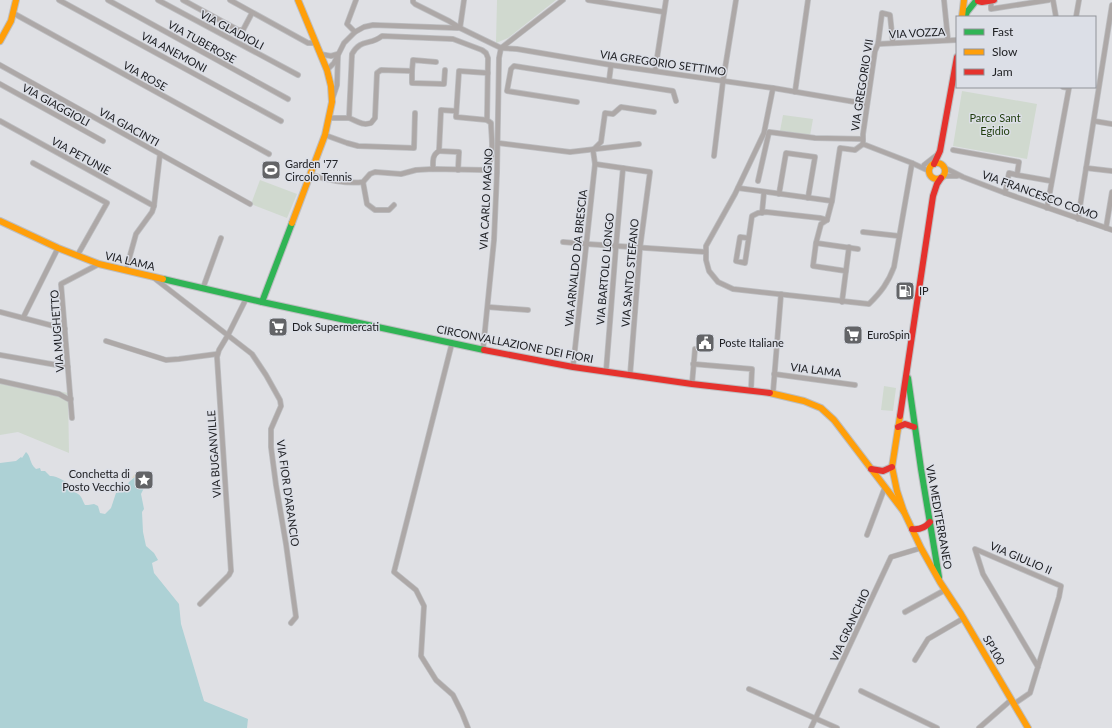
<svg xmlns="http://www.w3.org/2000/svg" width="1112" height="728" viewBox="0 0 1112 728" font-family="Lato,sans-serif">
	<style>
		.green { fill: #d0d9cf }
		.sand { fill: #e0dac8 }
		.water { fill: #add1d5 }
		.lines { fill: none; stroke-linecap: round; stroke-linejoin: round }
		.street-casing { stroke: #bdbec1; stroke-width: 6 }
		.fast-casing { stroke: #bdbec1; stroke-width: 8 }
		.slow-casing { stroke: #bdbec1; stroke-width: 8 }
		.jam-casing { stroke: #bdbec1; stroke-width: 8 }
		.street { stroke: #ada8a7; stroke-width: 4.5 }
		.fast { stroke: #30b455; stroke-width: 6 }
		.slow { stroke: #ff9f0a; stroke-width: 6 }
		.jam { stroke: #e5322d; stroke-width: 6 }
		.labels { text-anchor: middle; stroke-width: 3; stroke-linejoin: round; paint-order: stroke }
		.street-label { font-size: 11px; fill: #202124; stroke: #dcdfe7 }
		.park-label { font-size: 11px; fill: #1f3d0c; stroke: #dcdfe7 }
		.poi-label { font-size: 11px; fill: #202124; stroke: #dcdfe7; text-anchor: start }
	</style>
	<rect width="100%" height="100%" fill="#dfe0e4"/>
	<g class="green">
		<polygon points="497,0 556,0 508,38 496,43"/>
		<polygon points="962,91 1037,104 1027,159 953,146"/>
		<polygon points="783,115 813,119 810,136 780,131"/>
		<polygon points="260,180 297,194 287,218 251,204"/>
		<polygon points="0,379 68,393 69,453 18,432 0,435"/>
		<polygon points="884,386 896,388 893,411 881,410"/>
	</g>
	<path class="sand" d="M138,472c7,1 13,8 10,16 -6,-3 -6,-11 -16,-10l2,-3z"/>
	<path class="water" d="M26,452c5,4 3,11 10,17l4,-1 1,3h4l5,5c5,-1 18,6 21,10 1,2 1,4 2,6 9,2 8,6 12,13h3l6,-1 4,2 2,7 5,1 6,-6 5,-15 5,-1v-5l6,-1 2,-4 6,-5c6,2 8,4 10,9l-4,8 3,15 -2,3 1,20 3,14 8,7 4,7 -6,3 2,10 25,31 2,20 23,77 44,18 -1,9h-247v-265l16,-2 5,-4 1,1z"/>
	<g class="lines">
		<g class="street-casing">
			<g id="street">
				<polyline points="59,0 281,121"/>
				<polyline points="108,0 288,99"/>
				<polyline points="158,0 298,75"/>
				<polyline points="183,0 238,30 243,30 252,13"/>
				<polyline points="230,0 308,43 316,43"/>
				<polyline points="413,0 413,2 415,4 449,21 460,28 501,48 517,49 611,65 773,88 867,104"/>
				<polyline points="588,0 664,12"/>
				<polyline points="944,0 948,40"/>
				<polyline points="991,0 991,9 1049,0"/>
				<polyline points="1053,0 1056,17"/>
				<polyline points="13,13 269,154"/>
				<polyline points="1076,17 1079,0"/>
				<polyline points="460,28 464,0"/>
				<polyline points="355,32 347,24 356,0"/>
				<polyline points="893,43 890,15 882,13 878,44 875,51 863,134 863,144 912,163 929,171"/>
				<polyline points="878,44 957,40"/>
				<polyline points="320,54 331,56 338,54 337,85 333,97"/>
				<polyline points="0,65 250,204"/>
				<polyline points="327,70 334,63 344,43 355,32 364,27 373,25 458,28"/>
				<polyline points="412,71 412,83 444,84 445,70"/>
				<polyline points="655,71 666,0"/>
				<polyline points="609,81 611,65"/>
				<polyline points="0,84 103,141"/>
				<path d="M773,88l-9,45 -29,61 -29,52v14l3,11 9,11 15,7 136,15c12,-12 19,-21 25,-37l18,-104"/>
				<polyline points="795,92 808,0"/>
				<polyline points="577,102 507,91 511,69 514,66 673,91 676,101"/>
				<polyline points="456,111 441,110 439,151 459,152 458,170"/>
				<path d="M349,118c8,3 13,8 22,5l4,-5 2,-45 4,-3 31,1 1,-11 23,2"/>
				<polyline points="487,120 456,117 459,71 488,73"/>
				<polyline points="0,121 154,206"/>
				<polyline points="1094,121 1112,124"/>
				<polyline points="325,135 347,143 358,146 414,148 415,113"/>
				<polyline points="498,143 570,152 639,144"/>
				<polyline points="953,150 1019,162 1017,175 1051,181"/>
				<polyline points="714,156 723,81 736,0"/>
				<polyline points="33,163 107,203 77,256"/>
				<polyline points="595,164 650,172 640,248 630,376"/>
				<polyline points="924,165 938,154"/>
				<polyline points="943,167 963,177 1005,193 1112,230"/>
				<polyline points="1086,168 1112,171"/>
				<path d="M433,169c0,-8 -1,-14 6,-18"/>
				<path d="M310,174c15,6 37,10 53,8l7,-8 5,-2 26,2 15,-4 17,-1 52,1c11,-12 6,-32 6,-47l-4,-3 1,-62 -2,-5 -4,-3 -29,-11 -71,-3c-12,10 -21,2 -30,18l-3,64h-20"/>
				<polyline points="943,176 957,176"/>
				<polyline points="758,181 769,132 815,138 863,139"/>
				<polyline points="363,182 367,204 375,210 389,210 394,205"/>
				<polyline points="738,188 832,201"/>
				<polyline points="1005,193 1009,173 1017,175"/>
				<polyline points="779,194 786,153 815,157 808,198"/>
				<polyline points="1047,208 1069,88 1063,87"/>
				<polyline points="762,213 764,192"/>
				<polyline points="1078,219 1112,5"/>
				<polyline points="827,220 832,201 840,148 855,150 863,144"/>
				<polyline points="1106,228 1112,192"/>
				<polyline points="863,232 899,236"/>
				<polyline points="748,238 740,237 736,261 745,263 752,216 758,213 766,212 820,218 827,220"/>
				<polyline points="563,242 587,244 706,252"/>
				<polyline points="816,243 821,224 827,220"/>
				<polyline points="126,270 136,234 152,212 154,206 160,154"/>
				<polyline points="846,271 813,266 816,243 858,249"/>
				<polyline points="154,278 252,354 266,375 280,400 281,406 271,429 271,447 276,485 286,544 296,617 291,623"/>
				<polyline points="203,288 221,238"/>
				<polyline points="842,302 849,247"/>
				<polyline points="488,307 528,310"/>
				<polyline points="0,312 65,329"/>
				<polyline points="23,318 58,248"/>
				<polyline points="106,341 166,360 179,359 217,354"/>
				<polyline points="452,343 394,572 416,590 424,606 421,656 436,680 453,695 462,713 468,728"/>
				<polyline points="483,350 494,240 497,172 499,58 501,48 563,0"/>
				<polyline points="0,355 68,367"/>
				<polyline points="693,364 752,369 751,390"/>
				<polyline points="573,367 595,164 593,150 601,142 605,113 613,114 621,107 654,112"/>
				<polyline points="606,372 616,246 623,168"/>
				<polyline points="774,374 855,385"/>
				<polyline points="0,381 59,394 68,399 71,399"/>
				<polyline points="692,384 695,349"/>
				<polyline points="773,393 781,294"/>
				<polyline points="72,418 61,284 99,264"/>
				<polyline points="867,535 885,487"/>
				<polyline points="200,604 229,575 231,571 217,357 219,350 228,335 246,299"/>
				<polyline points="905,612 945,590"/>
				<polyline points="915,660 928,639 964,618"/>
				<polyline points="749,689 837,728"/>
				<polyline points="861,691 937,728"/>
				<polyline points="1014,704 1030,693 1059,597 1061,586 975,549 983,574 1038,667"/>
				<polyline points="811,728 891,557 921,548"/>
				<polyline points="979,728 1011,700"/>
			</g>
		</g>
		<g class="fast-casing">
			<g id="fast">
				<polyline points="965,17 967,12 975,2"/>
				<polyline points="292,223 262,302 484,350"/>
				<polyline points="163,279 262,302"/>
				<polyline points="908,378 921,469 939,577"/>
			</g>
		</g>
		<g class="slow-casing">
			<g id="slow">
				<polyline points="962,17 964,0"/>
				<polyline points="0,41 11,21 16,0"/>
				<circle cx="937" cy="171" r="8"/>
				<polyline points="0,221 58,248 99,264 163,279"/>
				<polyline points="292,223 325,135 332,102 331,86 327,70 298,0"/>
				<polyline points="770,393 804,401 821,408 834,420 904,512"/>
				<polyline points="900,416 892,467 897,491 904,512 921,548 940,582 961,614 1028,728"/>
			</g>
		</g>
		<g class="jam-casing">
			<g id="jam">
				<polyline points="978,1 982,2 994,0"/>
				<polyline points="934,164 940,151 957,57"/>
				<polyline points="484,350 573,367 692,384 770,393"/>
				<polyline points="900,416 933,196 937,184 941,178"/>
				<polyline points="898,427 905,424 914,427"/>
				<polyline points="871,469 883,471 892,467"/>
				<path d="M912,529c8,1 13,-1 18,-7"/>
			</g>
		</g>
		<use href="#street" class="street"/>
		<use href="#fast" class="fast"/>
		<use href="#slow" class="slow"/>
		<use href="#jam" class="jam"/>
	</g>
	<defs>
		<g id="stadium-square" transform="scale(1)"><rect x="-9" y="-9" width="18" height="18" rx="4" fill="#636467" stroke="#dcdfe7"/><path d="M0-5a6.5 5 0 1 0 0 10a6.5 5 0 1 0 0-10ZM-3.5-1.8h7v3.6h-7Z" fill="#fff"/></g>
		<g id="fuel-square" transform="scale(1)"><rect x="-9" y="-9" width="18" height="18" rx="4" fill="#636467" stroke="#dcdfe7"/><path d="M-5.5-6h7V0h2V4h1.3V-2.5L3-4.5l.8-.8L6-3V5H2.5V1h-1V6h-7ZM-4.2-4.7v3.2H.2V-4.7Z" fill="#fff"/></g>
		<g id="supermarket-square" transform="scale(1)"><rect x="-9" y="-9" width="18" height="18" rx="4" fill="#636467" stroke="#dcdfe7"/><path d="M-6-5.5h2.5l.6 2H6L4.5 2H-2.5L-4.4-4H-6ZM-1.5 3.2a1.3 1.3 0 1 0 .1 0ZM3 3.2a1.3 1.3 0 1 0 .1 0Z" fill="#fff"/></g>
		<g id="civic-square" transform="scale(1)"><rect x="-9" y="-9" width="18" height="18" rx="4" fill="#636467" stroke="#dcdfe7"/><path d="M-.6-6.5H3V-4.5H.6V-3L4-1V1h2V6H-6V1h2V-1L-.6-3ZM-1.2 2.5V6h2.4V2.5Z" fill="#fff"/></g>
		<g id="sight-square" transform="scale(1)"><rect x="-9" y="-9" width="18" height="18" rx="4" fill="#636467" stroke="#dcdfe7"/><path d="M0-6L1.8-2.2L6-1.7L2.9 1.2L3.7 5.4L0 3.3L-3.7 5.4L-2.9 1.2L-6-1.7L-1.8-2.2Z" fill="#fff"/></g>
	</defs>
	<g fill-rule="evenodd">
		<use href="#stadium-square" x="271" y="170"/>
		<use href="#fuel-square" x="905" y="291"/>
		<use href="#supermarket-square" x="278" y="327"/>
		<use href="#supermarket-square" x="853" y="335"/>
		<use href="#civic-square" x="705" y="343"/>
		<use href="#sight-square" x="144" y="480"/>
	</g>
	<g class="labels">
		<g class="street-label">
			<text transform="translate(232 30) rotate(28)" y="4">VIA GLADIOLI</text>
			<text transform="translate(917 33) rotate(-3)" y="4">VIA VOZZA</text>
			<text transform="translate(202 42) rotate(29)" y="4">VIA TUBEROSE</text>
			<text transform="translate(174 52) rotate(28)" y="4">VIA ANEMONI</text>
			<text transform="translate(663 63) rotate(8)" y="4">VIA GREGORIO SETTIMO</text>
			<text transform="translate(145 76) rotate(29)" y="4">VIA ROSE</text>
			<text transform="translate(862 85) rotate(-81)" y="4">VIA GREGORIO VII</text>
			<text transform="translate(56 105) rotate(29)" y="4">VIA GIAGGIOLI</text>
			<text transform="translate(129 127) rotate(29)" y="4">VIA GIACINTI</text>
			<text transform="translate(81 156) rotate(29)" y="4">VIA PETUNIE</text>
			<text transform="translate(1040 195) rotate(20)" y="4">VIA FRANCESCO COMO</text>
			<text transform="translate(486 199) rotate(-87)" y="4">VIA CARLO MAGNO</text>
			<text transform="translate(576 258) rotate(-84)" y="4">VIA ARNALDO DA BRESCIA</text>
			<text transform="translate(130 261) rotate(13)" y="4">VIA LAMA</text>
			<text transform="translate(605 269) rotate(-85)" y="4">VIA BARTOLO LONGO</text>
			<text transform="translate(630 273) rotate(-85)" y="4">VIA SANTO STEFANO</text>
			<text transform="translate(57 331) rotate(-94)" y="4">VIA MUGHETTO</text>
			<text transform="translate(515 344) rotate(11)" y="4">CIRCONVALLAZIONE DEI FIORI</text>
			<text transform="translate(816 370) rotate(7)" y="4">VIA LAMA</text>
			<text transform="translate(214 454) rotate(-94)" y="4">VIA BUGANVILLE</text>
			<text transform="translate(288 493) rotate(82)" y="4">VIA FIOR D'ARANCIO</text>
			<text transform="translate(939 517) rotate(80)" y="4">VIA MEDITERRANEO</text>
			<text transform="translate(1021 558) rotate(23)" y="4">VIA GIULIO II</text>
			<text transform="translate(850 625) rotate(-65)" y="4">VIA GRANCHIO</text>
			<text transform="translate(994 650) rotate(60)" y="4">SP100</text>
		</g>
		<g class="park-label">
			<text x="995" y="122">Parco Sant<tspan x="995" dy="13">Egidio</tspan></text>
		</g>
		<g class="poi-label">
			<text x="285" y="168">Garden '77<tspan x="285" dy="13">Circolo Tennis</tspan></text>
			<text x="919" y="295">IP</text>
			<text x="292" y="331">Dok Supermercati</text>
			<text x="867" y="339">EuroSpin</text>
			<text x="719" y="347">Poste Italiane</text>
			<text x="130" y="478" text-anchor="end">Conchetta di<tspan x="130" dy="13">Posto Vecchio</tspan></text>
		</g>
	</g>
	<rect x="956" y="16" width="140" height="72" fill="#dcdfe7" stroke="#919399"/>
	<rect x="964" y="29" width="20" height="6" fill="#30b455" stroke="#919399"/>
	<text x="992" y="36" font-size="12" fill="#202124">Fast</text>
	<rect x="964" y="49" width="20" height="6" fill="#ff9f0a" stroke="#919399"/>
	<text x="992" y="56" font-size="12" fill="#202124">Slow</text>
	<rect x="964" y="69" width="20" height="6" fill="#e5322d" stroke="#919399"/>
	<text x="992" y="76" font-size="12" fill="#202124">Jam</text>
</svg>
